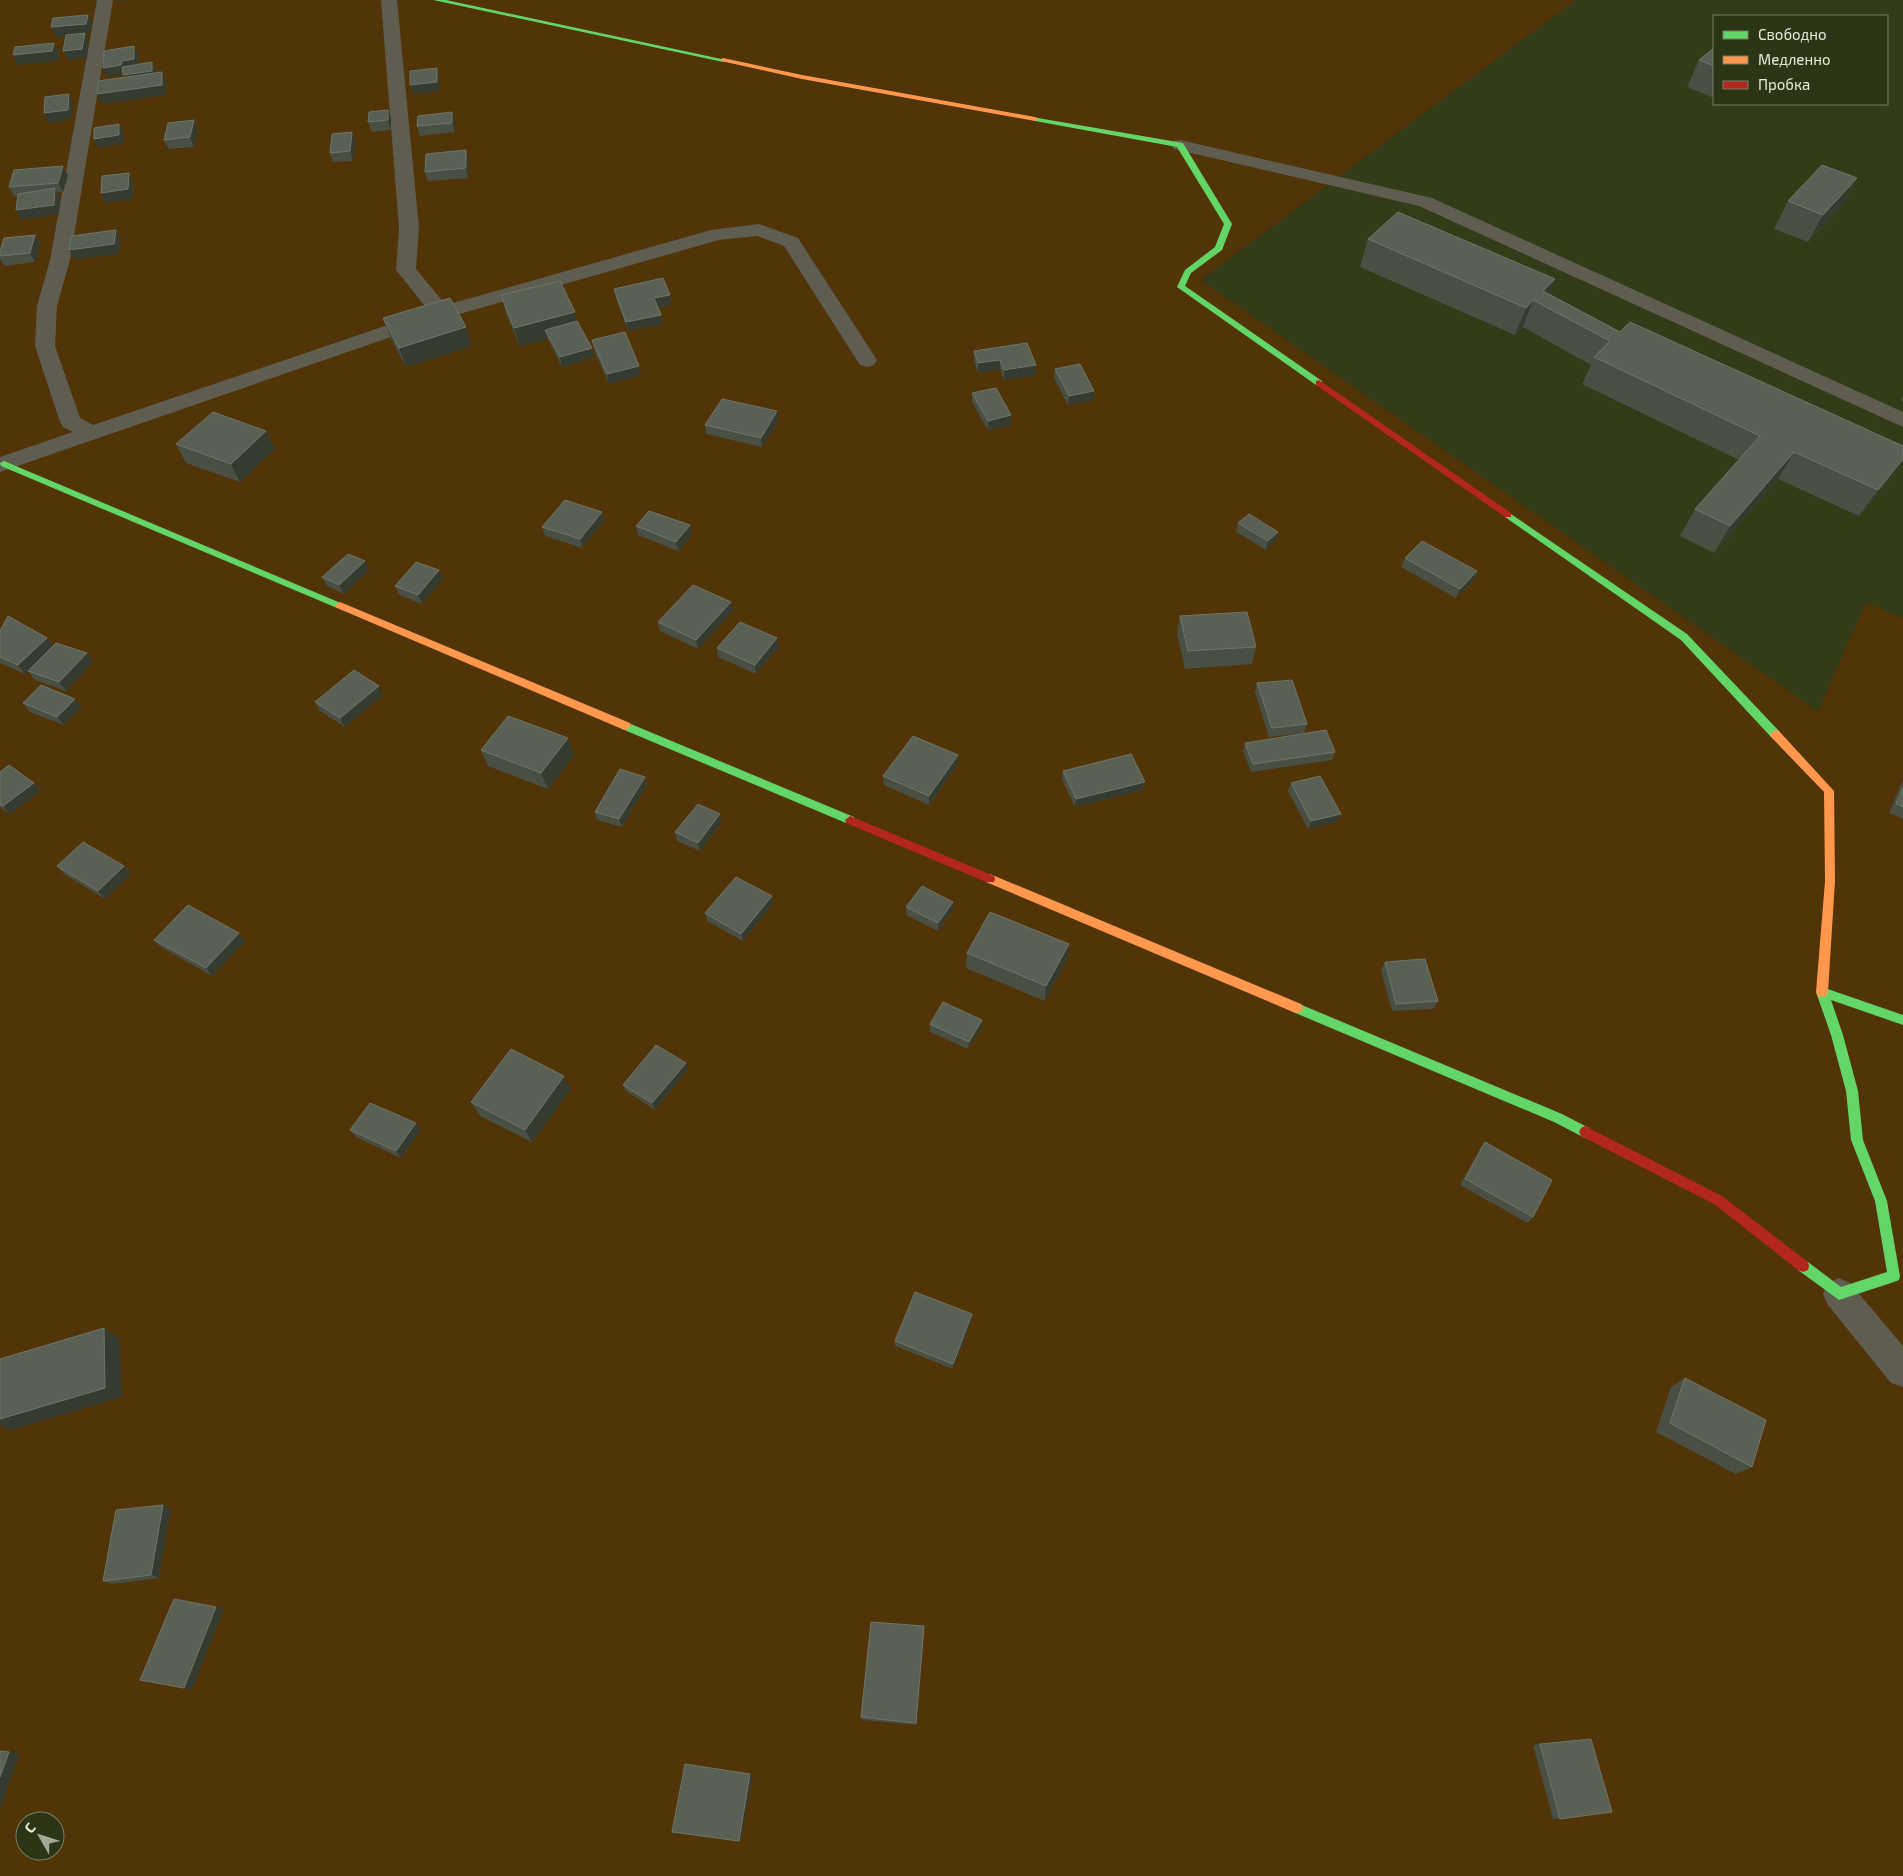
<svg xmlns="http://www.w3.org/2000/svg" width="1903" height="1876" viewBox="0 0 1903 1876" font-family="'Exo 2',sans-serif">
	<style>
		.built { fill: #333c19; fill-rule: evenodd }
		.green { fill: #513408; fill-rule: evenodd }
		.lines { fill: none; stroke-linecap: round; stroke-linejoin: round }
		.lane { fill: #5f5d50; fill-rule: evenodd }
		.street { fill: #5f5d50; fill-rule: evenodd }
		.fast { fill: #63d668; fill-rule: evenodd }
		.slow { fill: #ff974d; fill-rule: evenodd }
		.jam { fill: #b3261e; fill-rule: evenodd }
		.wall { fill: #494f43 }
		.shaded-wall { fill: #353b2e }
		.building { fill: #5a6053; stroke: #6f7568 }
	</style>
	<rect width="100%" height="100%" fill="#2a2e1e"/>
	<path class="built" d="M1576,0h327v618l-37,-15 -48,108 -617,-431zM1714,16h173v88h-173z"/>
	<path class="green" d="M0,0h1576l-375,280 617,431 48,-109 37,16v1258h-1903zM25,1821h30v30h-30z"/>
	<g class="lines">
		<polygon class="lane" points="1180,140 1432,198 1903,412 1903,427 1419,206 1174,149 1171,145 1174,141"/>
		<g class="street">
			<polygon points="97,0 113,0 70,260 57,306 55,346 80,418 93,425 429,311 396,270 399,228 381,0 397,0 419,228 416,269 446,305 711,230 759,224 798,238 877,360 874,365 867,367 860,365 784,246 757,236 719,240 449,317 0,472 0,457 73,432 63,427 60,422 35,346 37,306 50,260"/>
			<polygon points="1839,1278 1850,1283 1903,1346 1903,1387 1891,1383 1828,1305 1823,1294 1828,1283"/>
		</g>
		<g class="fast">
			<polygon points="433,0 446,0 726,60 723,62"/>
			<polygon points="1032,117 1183,143 1232,224 1222,250 1191,273 1185,286 1322,381 1322,385 1316,385 1177,287 1185,270 1215,247 1224,224 1177,147 1035,121 1031,119"/>
			<polygon points="4,461 343,604 345,606 343,608 337,608 1,466 0,463"/>
			<polygon points="1508,512 1687,634 1779,731 1780,734 1779,737 1771,737 1681,640 1505,517 1505,513"/>
			<polygon points="626,722 854,817 855,820 854,823 846,823 622,729 621,726"/>
			<polygon points="1822,987 1903,1015 1903,1025 1831,1000 1843,1035 1858,1091 1863,1140 1887,1201 1900,1276 1899,1280 1894,1282 1839,1300 1798,1270 1797,1266 1798,1262 1803,1260 1808,1262 1841,1287 1887,1272 1875,1201 1851,1140 1846,1091 1831,1035 1816,992 1818,988"/>
			<polygon points="1297,1003 1562,1114 1589,1128 1591,1132 1589,1136 1585,1138 1581,1136 1554,1122 1293,1012 1291,1008 1293,1004"/>
		</g>
		<g class="slow">
			<polygon points="723,58 802,75 1035,117 1039,119 1035,121 802,79 721,61 721,59"/>
			<polygon points="340,602 630,723 631,726 626,730 622,729 337,608 335,606 337,604"/>
			<polygon points="1775,730 1779,731 1834,791 1835,881 1828,992 1826,996 1822,997 1818,996 1816,992 1825,881 1824,792 1771,737 1770,734"/>
			<polygon points="990,874 1301,1004 1303,1008 1301,1012 1297,1013 1293,1012 986,882 985,879 986,876"/>
		</g>
		<g class="jam">
			<polygon points="1319,380 1511,513 1511,517 1505,517 1316,385 1316,381"/>
			<polygon points="850,816 994,876 995,879 994,882 986,882 846,823 845,820"/>
			<polygon points="1585,1126 1722,1196 1808,1262 1809,1266 1808,1270 1803,1272 1798,1270 1714,1204 1581,1136 1579,1132 1581,1128"/>
		</g>
	</g>
	<g class="wall">
		<polygon points="1714,48 1714,98 1687,87 1699,60"/>
		<polygon points="388,110 391,119 391,130 372,132 368,122"/>
		<polygon points="194,120 198,130 194,147 169,149 164,140"/>
		<polygon points="455,121 455,132 420,136 417,126"/>
		<polygon points="352,132 355,142 353,161 333,162 330,153"/>
		<polygon points="469,160 468,178 428,181 425,172"/>
		<polygon points="68,175 63,192 57,192 60,198 59,214 21,220 16,210 18,196 14,196 9,187"/>
		<polygon points="1857,178 1842,206 1808,242 1774,229 1788,201"/>
		<polygon points="35,235 40,244 35,262 4,266 0,259 0,251"/>
		<polygon points="1368,239 1549,294 1892,477 1859,516 1778,479 1714,553 1680,536 1695,509 1739,460 1582,384 1591,365 1523,327 1515,335 1360,267"/>
		<polygon points="614,289 670,295 671,305 658,308 663,324 628,331 616,298"/>
		<polygon points="501,295 594,358 562,367 548,339 520,346 506,314"/>
		<polygon points="383,318 472,346 406,367 390,337"/>
		<polygon points="592,340 639,366 641,375 609,384 594,350"/>
		<polygon points="974,351 1036,365 1036,375 1004,380 1000,369 978,373 974,361"/>
		<polygon points="1055,369 1094,400 1068,405 1054,378"/>
		<polygon points="972,393 1011,415 1011,425 988,430 972,402"/>
		<polygon points="1903,396 1903,402 1900,400"/>
		<polygon points="779,421 762,447 706,434 705,425"/>
		<polygon points="266,431 275,449 240,482 186,463 176,444"/>
		<polygon points="602,512 604,521 582,548 545,536 542,527"/>
		<polygon points="1238,523 1278,532 1276,541 1266,550 1236,532"/>
		<polygon points="636,526 692,535 678,551 638,535"/>
		<polygon points="1405,558 1477,571 1474,580 1456,598 1401,567"/>
		<polygon points="369,570 344,594 327,586 322,577"/>
		<polygon points="439,570 443,579 422,604 399,595 395,586"/>
		<polygon points="731,602 733,611 698,649 660,631 658,622"/>
		<polygon points="1180,616 1256,647 1252,664 1185,669 1177,634"/>
		<polygon points="0,631 47,638 53,646 87,653 93,662 66,691 35,680 28,671 29,670 25,674 0,663"/>
		<polygon points="779,647 756,674 718,657 717,648"/>
		<polygon points="1257,683 1307,724 1304,733 1269,737 1255,692"/>
		<polygon points="383,695 345,727 320,711 315,702"/>
		<polygon points="23,703 82,707 64,725 30,712"/>
		<polygon points="1245,743 1335,752 1332,760 1251,772 1243,751"/>
		<polygon points="481,750 574,755 548,789 488,766"/>
		<polygon points="958,755 958,764 929,805 884,785 883,776"/>
		<polygon points="1063,771 1143,790 1075,807 1062,779"/>
		<polygon points="0,772 34,783 41,791 10,814 0,807"/>
		<polygon points="645,777 647,785 622,827 597,820 595,812"/>
		<polygon points="1903,782 1903,819 1889,813 1900,786"/>
		<polygon points="1291,783 1338,822 1308,829 1288,791"/>
		<polygon points="722,822 700,851 677,841 675,832"/>
		<polygon points="57,866 124,866 131,874 105,899 64,874"/>
		<polygon points="772,896 773,904 743,941 707,921 705,913"/>
		<polygon points="953,902 953,909 938,931 906,915 906,907"/>
		<polygon points="154,940 245,941 212,976 161,947"/>
		<polygon points="1069,944 1067,959 1045,1001 966,968 967,953"/>
		<polygon points="1385,962 1438,1001 1433,1009 1392,1011 1381,970"/>
		<polygon points="930,1024 982,1027 968,1049 930,1032"/>
		<polygon points="688,1070 655,1110 626,1091 623,1085"/>
		<polygon points="571,1089 532,1142 480,1116 471,1102"/>
		<polygon points="350,1130 421,1130 401,1158 356,1137"/>
		<polygon points="1485,1142 1533,1217 1528,1223 1460,1185 1480,1149"/>
		<polygon points="972,1314 972,1319 953,1369 895,1346 895,1341"/>
		<polygon points="1685,1378 1752,1467 1736,1474 1656,1432 1671,1387"/>
		<polygon points="171,1508 159,1578 112,1584 103,1581"/>
		<polygon points="924,1631 917,1725 863,1720 861,1717"/>
		<polygon points="1540,1744 1560,1819 1553,1819 1533,1745"/>
	</g>
	<g class="shaded-wall">
		<polygon points="118,0 130,0 118,1"/>
		<polygon points="88,15 92,24 90,33 85,34 89,42 87,58 68,60 63,51 84,34 56,37 51,27"/>
		<polygon points="54,43 59,52 57,61 18,65 13,55"/>
		<polygon points="134,46 139,56 138,68 126,74 107,77 103,68 122,61"/>
		<polygon points="152,62 156,71 156,80 127,84 123,75"/>
		<polygon points="437,68 439,77 440,91 413,94 410,85"/>
		<polygon points="162,72 166,81 166,95 102,104 97,94"/>
		<polygon points="69,94 73,103 72,119 49,123 44,113"/>
		<polygon points="388,110 391,119 391,130 388,120"/>
		<polygon points="452,112 455,121 455,132 452,123"/>
		<polygon points="194,120 198,130 194,147 190,137"/>
		<polygon points="119,124 124,133 124,144 98,148 94,139"/>
		<polygon points="352,132 355,142 353,161 350,151"/>
		<polygon points="466,150 469,160 468,178 466,168"/>
		<polygon points="63,166 68,175 63,192 58,183"/>
		<polygon points="129,173 133,182 133,199 106,203 101,193"/>
		<polygon points="1857,178 1842,206 1808,242 1823,215"/>
		<polygon points="55,188 60,198 59,214 21,220 16,210"/>
		<polygon points="116,230 121,239 119,254 75,259 69,250"/>
		<polygon points="35,235 40,244 35,262 30,253"/>
		<polygon points="1555,279 1544,306 1543,291"/>
		<polygon points="670,295 671,305 656,308 654,298"/>
		<polygon points="1533,300 1523,327 1515,335 1526,308"/>
		<polygon points="575,312 579,331 545,330 548,339 520,346 514,328"/>
		<polygon points="661,315 663,324 628,331 626,322"/>
		<polygon points="466,327 472,346 406,367 399,348"/>
		<polygon points="592,348 594,358 562,367 560,357"/>
		<polygon points="1000,360 1000,369 978,373 978,363"/>
		<polygon points="1036,365 1036,375 1004,380 1004,370"/>
		<polygon points="639,366 641,375 609,384 607,374"/>
		<polygon points="1094,391 1094,400 1068,405 1069,396"/>
		<polygon points="777,411 779,421 762,447 761,438"/>
		<polygon points="1011,415 1011,425 988,430 988,421"/>
		<polygon points="266,431 275,449 240,482 231,464"/>
		<polygon points="1794,452 1778,479 1714,553 1730,526"/>
		<polygon points="1903,459 1903,461 1892,477 1859,516 1878,490"/>
		<polygon points="602,512 604,521 582,548 580,539"/>
		<polygon points="690,525 692,535 678,551 676,542"/>
		<polygon points="1278,532 1276,541 1266,550 1268,541"/>
		<polygon points="365,561 369,570 344,594 339,585"/>
		<polygon points="439,570 443,579 422,604 418,595"/>
		<polygon points="1477,571 1474,580 1456,598 1460,589"/>
		<polygon points="731,602 733,611 698,649 696,640"/>
		<polygon points="47,638 54,647 25,674 18,665"/>
		<polygon points="777,638 779,647 756,674 755,665"/>
		<polygon points="87,653 93,662 66,691 59,682"/>
		<polygon points="379,686 383,695 345,727 340,718"/>
		<polygon points="75,699 82,707 64,725 57,717"/>
		<polygon points="568,738 574,755 548,789 541,773"/>
		<polygon points="958,755 958,764 929,805 929,796"/>
		<polygon points="645,777 647,785 622,827 619,819"/>
		<polygon points="1145,782 1143,790 1075,807 1076,799"/>
		<polygon points="34,783 41,791 10,814 3,806"/>
		<polygon points="720,814 722,822 700,851 698,843"/>
		<polygon points="1341,814 1338,822 1308,829 1311,821"/>
		<polygon points="124,866 131,874 105,899 98,891"/>
		<polygon points="772,896 773,904 743,941 741,934"/>
		<polygon points="953,902 953,909 938,931 938,923"/>
		<polygon points="239,933 245,941 212,976 206,968"/>
		<polygon points="1069,944 1067,959 1045,1001 1046,986"/>
		<polygon points="982,1020 982,1027 968,1049 969,1042"/>
		<polygon points="686,1063 688,1070 655,1110 652,1103"/>
		<polygon points="564,1076 571,1089 532,1142 525,1130"/>
		<polygon points="416,1123 421,1130 401,1158 396,1151"/>
		<polygon points="972,1314 972,1319 953,1369 953,1364"/>
		<polygon points="104,1328 120,1338 122,1397 11,1430 0,1425 0,1419"/>
		<polygon points="163,1505 171,1508 159,1578 151,1575"/>
		<polygon points="216,1607 224,1609 192,1690 184,1688"/>
		<polygon points="924,1626 924,1631 917,1725 916,1723"/>
		<polygon points="9,1752 20,1753 0,1809 0,1777"/>
		<polygon points="750,1774 753,1775 741,1841 739,1841"/>
	</g>
	<g class="building">
		<polygon points="88,15 86,24 51,27 53,18"/>
		<polygon points="85,33 82,49 63,51 66,35"/>
		<polygon points="54,43 52,51 13,55 15,47"/>
		<polygon points="134,46 134,59 122,61 121,65 103,68 104,51"/>
		<polygon points="1714,48 1714,66 1699,60"/>
		<polygon points="152,62 152,71 123,75 122,67"/>
		<polygon points="437,68 437,82 410,85 410,71"/>
		<polygon points="162,72 162,85 97,94 98,81"/>
		<polygon points="69,94 68,110 44,113 45,97"/>
		<polygon points="388,110 388,120 368,122 369,112"/>
		<polygon points="452,112 452,123 417,126 418,116"/>
		<polygon points="194,120 190,137 164,140 168,123"/>
		<polygon points="119,124 119,135 94,139 94,128"/>
		<polygon points="352,132 350,151 330,153 332,134"/>
		<polygon points="466,150 466,168 425,172 426,154"/>
		<polygon points="1822,165 1857,178 1823,215 1788,201"/>
		<polygon points="63,166 58,183 9,187 14,170"/>
		<polygon points="129,173 128,189 101,193 102,176"/>
		<polygon points="55,188 54,205 16,210 18,194"/>
		<polygon points="1398,212 1555,279 1543,291 1620,332 1630,322 1903,446 1903,459 1878,490 1794,452 1730,526 1695,509 1760,436 1594,357 1610,341 1533,300 1526,308 1368,239"/>
		<polygon points="116,230 114,244 69,250 71,236"/>
		<polygon points="35,235 30,253 0,256 0,251 4,238"/>
		<polygon points="663,278 670,295 654,298 661,315 626,322 614,289"/>
		<polygon points="560,281 575,312 514,328 501,295"/>
		<polygon points="450,298 466,327 399,348 383,318"/>
		<polygon points="577,321 592,348 560,357 545,330"/>
		<polygon points="625,332 639,366 607,374 592,340"/>
		<polygon points="1027,343 1036,365 1004,370 1000,360 978,363 974,351"/>
		<polygon points="1080,364 1094,391 1069,396 1055,369"/>
		<polygon points="996,388 1011,415 988,421 972,393"/>
		<polygon points="722,399 777,411 761,438 705,425"/>
		<polygon points="213,412 266,431 231,464 176,444"/>
		<polygon points="565,500 602,512 580,539 542,527"/>
		<polygon points="649,511 690,525 676,542 636,526"/>
		<polygon points="1249,514 1278,532 1268,541 1238,523"/>
		<polygon points="1422,541 1477,571 1460,589 1405,558"/>
		<polygon points="348,554 365,561 339,585 322,577"/>
		<polygon points="416,562 439,570 418,595 395,586"/>
		<polygon points="693,585 731,602 696,640 658,622"/>
		<polygon points="1247,612 1256,647 1188,651 1180,616"/>
		<polygon points="8,616 47,638 18,665 0,657 0,631"/>
		<polygon points="740,622 777,638 755,665 717,648"/>
		<polygon points="56,643 87,653 59,682 28,671"/>
		<polygon points="354,670 379,686 340,718 315,702"/>
		<polygon points="1292,680 1307,724 1272,728 1257,683"/>
		<polygon points="41,685 75,699 57,717 23,703"/>
		<polygon points="508,716 568,738 541,773 481,750"/>
		<polygon points="1326,730 1335,752 1253,764 1245,743"/>
		<polygon points="913,736 958,755 929,796 883,776"/>
		<polygon points="1131,754 1145,782 1076,799 1063,771"/>
		<polygon points="9,765 34,783 3,806 0,804 0,772"/>
		<polygon points="620,769 645,777 619,819 595,812"/>
		<polygon points="1320,776 1341,814 1311,821 1291,783"/>
		<polygon points="1903,788 1903,807 1896,804"/>
		<polygon points="698,804 720,814 698,843 675,832"/>
		<polygon points="83,842 124,866 98,891 57,866"/>
		<polygon points="736,877 772,896 741,934 705,913"/>
		<polygon points="922,886 953,902 938,923 906,907"/>
		<polygon points="188,905 239,933 206,968 154,940"/>
		<polygon points="990,912 1069,944 1046,986 967,953"/>
		<polygon points="1425,959 1438,1001 1396,1004 1385,962"/>
		<polygon points="943,1002 982,1020 969,1042 930,1024"/>
		<polygon points="656,1045 686,1063 652,1103 623,1085"/>
		<polygon points="511,1049 564,1076 525,1130 471,1102"/>
		<polygon points="370,1103 416,1123 396,1151 350,1130"/>
		<polygon points="1485,1142 1552,1180 1533,1217 1465,1179"/>
		<polygon points="915,1292 972,1314 953,1364 895,1341"/>
		<polygon points="104,1328 105,1388 0,1419 0,1359"/>
		<polygon points="1685,1378 1766,1420 1752,1467 1670,1423"/>
		<polygon points="163,1505 151,1575 103,1581 116,1510"/>
		<polygon points="174,1599 216,1607 184,1688 140,1680"/>
		<polygon points="871,1622 924,1626 916,1723 861,1717"/>
		<polygon points="1591,1739 1612,1812 1560,1819 1540,1744"/>
		<polygon points="0,1751 9,1752 0,1777"/>
		<polygon points="685,1764 750,1774 739,1841 672,1832"/>
	</g>
	<rect x="1713" y="15" width="175" height="90" fill="#2d3517" stroke="#777e65"/>
	<rect x="1723" y="31" width="25" height="8" fill="#63d668" stroke="#777e65"/>
	<text x="1758" y="40" font-size="15" fill="#e5ebd9">Свободно</text>
	<rect x="1723" y="56" width="25" height="8" fill="#ff974d" stroke="#777e65"/>
	<text x="1758" y="65" font-size="15" fill="#e5ebd9">Медленно</text>
	<rect x="1723" y="81" width="25" height="8" fill="#b3261e" stroke="#777e65"/>
	<text x="1758" y="90" font-size="15" fill="#e5ebd9">Пробка</text>
	<g transform="translate(40 1836) rotate(309)"><circle r="24" fill="#2d3517" stroke="#777e65"/>
	<path d="M0-4L9 19L0 12L-9 19Z" fill="#a4a998"/>
	<text y="-8" font-size="14" font-weight="bold" text-anchor="middle" fill="#e5ebd9">С</text>
	</g>
</svg>
